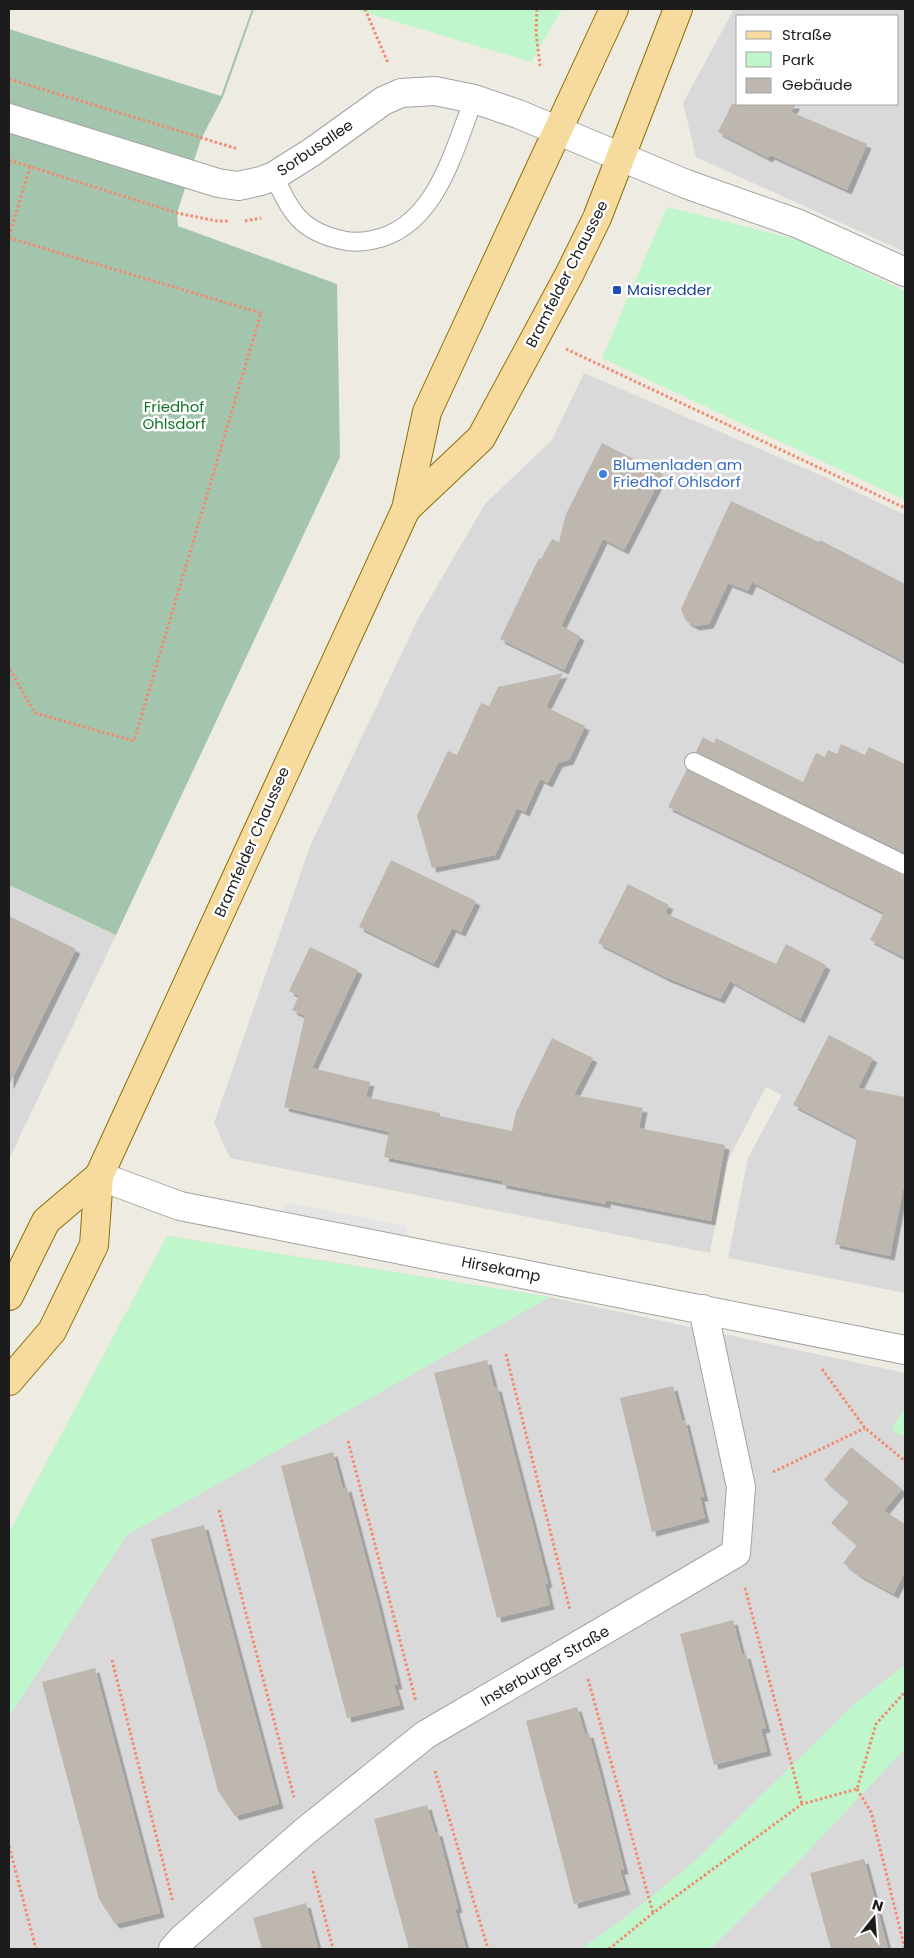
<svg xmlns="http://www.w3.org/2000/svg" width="914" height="1958" viewBox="0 0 914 1958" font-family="Poppins,sans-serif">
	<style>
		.residential { fill: #dad9d9; fill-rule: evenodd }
		.cemetery { fill: #a4c5ad }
		.park { fill: #c0f6cb }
		.parking { fill: #e4e4e4 }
		.building { fill: #bdb7af; filter: url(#shadow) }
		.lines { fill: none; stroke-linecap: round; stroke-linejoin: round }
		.service-casing { stroke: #a3a3a3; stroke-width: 20 }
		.minor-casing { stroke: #a3a3a3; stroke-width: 30 }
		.primary-casing { stroke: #8d7007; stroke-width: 30 }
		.path { stroke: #f28b6e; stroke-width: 3; stroke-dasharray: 2.5 2.5; stroke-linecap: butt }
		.service { stroke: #fff; stroke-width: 18 }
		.minor { stroke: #fff; stroke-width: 28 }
		.primary { stroke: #f7db9e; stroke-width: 28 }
		.transit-dot { fill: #1a4fb4; stroke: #fff; stroke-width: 2 }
		.shop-dot { fill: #3f7fe0; stroke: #fff; stroke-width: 2 }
		.labels { text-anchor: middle; stroke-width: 5; stroke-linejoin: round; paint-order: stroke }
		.street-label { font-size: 15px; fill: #1c1c1c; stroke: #fff }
		.transit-label { font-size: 15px; fill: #164399; stroke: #fff; text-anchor: start }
		.park-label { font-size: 15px; fill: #117424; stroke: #fff }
		.shop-label { font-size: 15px; fill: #366cbe; stroke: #fff; text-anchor: start }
	</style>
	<defs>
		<filter id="shadow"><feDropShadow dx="4.5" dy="4.5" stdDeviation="0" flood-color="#0004"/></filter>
	</defs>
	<rect width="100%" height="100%" fill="#edebe2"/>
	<g class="residential">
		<path d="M734,9h171v243l-209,-95 -13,-54zM738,16h160v88h-160z"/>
		<polygon points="584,373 827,478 905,515 905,1293 728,1258 748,1158 782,1095 766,1087 726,1164 710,1253 230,1158 214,1123 310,846 419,617 485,504 552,440"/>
		<polygon points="9,885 116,935 9,1159"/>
		<polygon points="167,1236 550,1297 905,1373 905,1949 9,1949 9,1533"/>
	</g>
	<polygon class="cemetery" points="252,9 254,9 223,97 201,139 177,213 178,226 337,284 340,457 116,935 9,885 9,29 221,96"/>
	<g class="park">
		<polygon points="354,9 562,9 531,62"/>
		<polygon points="667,207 799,240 905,291 905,500 602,358"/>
		<polygon points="167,1236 550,1297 127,1535 9,1717 9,1533"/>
		<polygon points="905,1407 905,1437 891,1430"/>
		<polygon points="905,1665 905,1749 794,1866 710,1949 581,1949 636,1909 695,1861 854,1704"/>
	</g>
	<polygon class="parking" points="288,1203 405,1226 408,1237 282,1211"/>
	<g class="building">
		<polygon points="732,104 796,104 791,112 867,144 847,190 770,155 768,158 718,132"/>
		<polygon points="602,443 663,474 624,550 603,539 561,626 580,636 564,670 500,639 539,558 541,559 552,539 559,542 566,514"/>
		<polygon points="731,501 819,542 820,540 905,584 905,662 752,582 748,591 728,583 709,624 695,626 686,621 681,609"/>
		<polygon points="563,673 546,707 585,726 569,760 558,763 548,783 540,779 525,812 517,808 495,855 432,868 417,816 448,751 457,755 481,703 489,706 498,687"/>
		<polygon points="703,737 714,743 716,738 803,782 816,753 825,757 828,750 837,754 841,744 865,755 869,747 905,764 905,853 696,752"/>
		<polygon points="687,769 902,875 889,903 903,875 905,876 905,958 870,940 884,913 789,865 668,807"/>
		<polygon points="391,860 476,901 461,932 452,928 434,964 359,927"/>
		<polygon points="628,884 669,905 665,913 776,964 786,944 826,965 800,1019 730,981 720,999 667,978 598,943"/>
		<polygon points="9,916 76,949 9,1085"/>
		<polygon points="310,947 358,970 312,1068 370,1082 366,1097 440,1113 440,1116 512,1131 516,1112 552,1038 593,1058 574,1095 643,1108 639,1128 725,1145 711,1221 606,1200 606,1204 547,1193 502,1184 502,1181 384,1157 389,1132 284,1107 305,1016 292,1010 299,996 289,991"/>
		<polygon points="829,1035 873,1058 858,1088 905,1097 905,1180 890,1256 835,1244 857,1138 793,1105"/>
		<polygon points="487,1360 494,1387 497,1387 548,1583 545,1584 550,1605 497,1618 434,1373"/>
		<polygon points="673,1386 682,1421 685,1420 704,1497 700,1497 705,1518 652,1532 620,1398"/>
		<polygon points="851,1447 902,1489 884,1511 905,1524 905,1571 894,1594 859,1575 843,1563 857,1545 831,1523 849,1502 824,1480"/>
		<polygon points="333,1452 343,1489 347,1487 378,1604 398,1685 394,1685 400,1705 347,1718 281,1466"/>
		<polygon points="204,1525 279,1804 235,1816 218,1791 151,1539"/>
		<polygon points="733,1620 742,1655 746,1654 766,1728 761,1729 767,1751 714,1765 680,1634"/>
		<polygon points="95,1668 160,1913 115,1924 99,1899 42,1682"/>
		<polygon points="577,1707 585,1734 589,1733 599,1770 624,1870 620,1870 626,1890 574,1904 526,1721"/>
		<polygon points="427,1805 435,1832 438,1832 458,1908 455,1909 466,1949 409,1949 390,1880 374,1819"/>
		<polygon points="864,1859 888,1949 831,1949 810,1873"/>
		<polygon points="306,1903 318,1949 262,1949 253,1918"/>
	</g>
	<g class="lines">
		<g class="service-casing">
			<g id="service">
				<path d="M274,176c17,36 26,55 68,64 10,3 20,2 30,0 64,-12 81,-89 102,-141"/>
				<polyline points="694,762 905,865"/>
			</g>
		</g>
		<g class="minor-casing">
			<g id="minor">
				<polyline points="9,118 218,183 238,186 261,181 274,176 312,152 383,101 401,93 435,91 474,99 518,114 686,184 799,224 905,272"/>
				<polyline points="99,1176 180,1206 905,1350"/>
				<polyline points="173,1949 182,1939 303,1833 425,1735 736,1553 741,1487 703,1309"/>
			</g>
		</g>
		<g class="primary-casing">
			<g id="primary">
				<polyline points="406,509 481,438 569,275 597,218 678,9"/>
				<polyline points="9,1296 46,1221 99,1176"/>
				<polyline points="9,1381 52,1331 94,1245 99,1176 406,509 427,412 614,9"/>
			</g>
		</g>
		<g class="path">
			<polyline points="365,9 388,63"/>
			<polyline points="537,9 536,32 540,66"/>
			<polyline points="9,79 238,149"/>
			<polyline points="9,160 177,213 217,221 229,221"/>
			<polyline points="245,221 261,218"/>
			<polyline points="9,236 30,167"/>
			<polyline points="9,238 261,313 134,741 35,713 9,668"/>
			<polyline points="566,349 905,508"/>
			<polyline points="506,1354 570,1610"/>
			<polyline points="822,1369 865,1428 905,1461"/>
			<polyline points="348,1441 416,1702"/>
			<polyline points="773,1472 865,1428"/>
			<polyline points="219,1510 294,1797"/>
			<polyline points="745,1588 802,1804"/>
			<polyline points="112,1660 173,1902"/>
			<polyline points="588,1679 653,1913"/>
			<polyline points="435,1771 488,1949"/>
			<polyline points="857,1789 871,1812 905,1949"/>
			<polyline points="9,1846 36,1949"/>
			<polyline points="313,1871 333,1949"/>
			<polyline points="609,1949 653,1913 802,1804 857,1789 876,1724 905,1692"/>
		</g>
		<use href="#service" class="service"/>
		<use href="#minor" class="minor"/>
		<use href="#primary" class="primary"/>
	</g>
	<rect class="transit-dot" x="612" y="285" width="10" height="10" rx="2.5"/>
	<circle class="shop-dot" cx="603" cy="474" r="5"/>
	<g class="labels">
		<g class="street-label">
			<text transform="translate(315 148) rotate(-34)" y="5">Sorbusallee</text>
			<text transform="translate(567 274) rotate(-63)" y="5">Bramfelder Chaussee</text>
			<text transform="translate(252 842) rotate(-66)" y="5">Bramfelder Chaussee</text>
			<text transform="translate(501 1269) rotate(11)" y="5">Hirsekamp</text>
			<text transform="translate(545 1666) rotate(-30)" y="5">Insterburger Straße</text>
		</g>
		<g class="transit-label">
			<text x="627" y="295">Maisredder</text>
		</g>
		<g class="park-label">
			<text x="174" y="412">Friedhof<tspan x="174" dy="17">Ohlsdorf</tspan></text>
		</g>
		<g class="shop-label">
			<text x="613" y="470">Blumenladen am<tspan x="613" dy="17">Friedhof Ohlsdorf</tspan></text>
		</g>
	</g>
	<rect width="914" height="1958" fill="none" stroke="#1c1c1c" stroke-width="20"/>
	<rect x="736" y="15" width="162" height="90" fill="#ffffff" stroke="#a4a4a4"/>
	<rect x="746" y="31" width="25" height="8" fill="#f7db9e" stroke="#a4a4a4"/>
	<text x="782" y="40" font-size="15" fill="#1c1c1c">Straße</text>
	<rect x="746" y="52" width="25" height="15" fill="#c0f6cb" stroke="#a4a4a4"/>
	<text x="782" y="65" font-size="15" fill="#1c1c1c">Park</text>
	<rect x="746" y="78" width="25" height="15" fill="#bdb7af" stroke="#a4a4a4"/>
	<text x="782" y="90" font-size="15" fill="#1c1c1c">Gebäude</text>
	<g transform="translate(874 1918) rotate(17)" stroke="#ffffff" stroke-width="4" paint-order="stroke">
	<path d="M0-4L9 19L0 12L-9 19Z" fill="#1c1c1c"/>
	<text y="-8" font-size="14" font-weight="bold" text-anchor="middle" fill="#1c1c1c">N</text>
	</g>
</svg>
